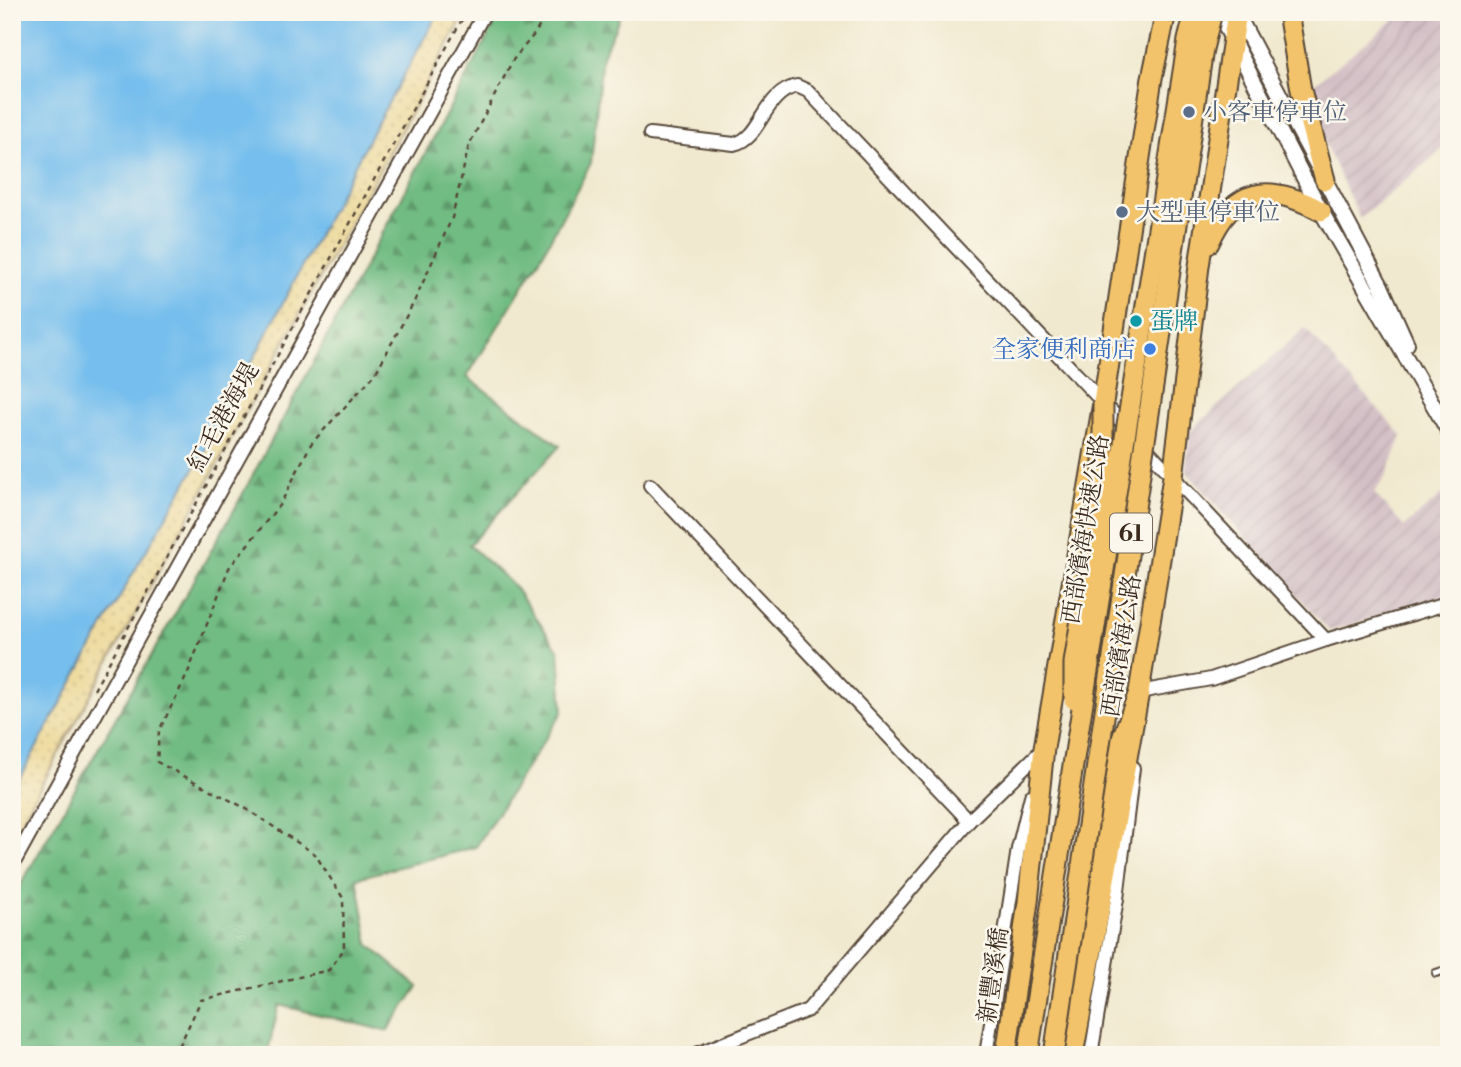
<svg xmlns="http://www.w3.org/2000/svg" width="1461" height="1067" viewBox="0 0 1461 1067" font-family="'Libre Bodoni','Noto Serif TC',serif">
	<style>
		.industrial { fill: url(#industrial-furrows) }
		.forest { fill: url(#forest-firs); stroke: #567350; stroke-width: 2 }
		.sand { fill: url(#sand-dots); stroke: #94825e; stroke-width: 2 }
		.water { fill: #75beed; stroke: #587486; stroke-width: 2 }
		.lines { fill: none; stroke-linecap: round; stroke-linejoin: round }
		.service-casing { stroke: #564739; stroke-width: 10 }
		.minor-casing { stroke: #564739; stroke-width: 16 }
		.tertiary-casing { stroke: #564739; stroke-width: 18 }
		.primary-casing { stroke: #564739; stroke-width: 23 }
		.trunk-casing { stroke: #564739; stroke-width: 23 }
		.path { stroke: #564739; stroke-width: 2.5; stroke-dasharray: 5 5; stroke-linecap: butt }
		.service { stroke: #fff; stroke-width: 6 }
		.minor { stroke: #fff; stroke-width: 12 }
		.tertiary { stroke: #fff; stroke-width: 14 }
		.primary { stroke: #f2c36a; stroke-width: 19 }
		.trunk { stroke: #f2c36a; stroke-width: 19 }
		.trunk-bridge-casing { stroke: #564739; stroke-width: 23; stroke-linecap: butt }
		.trunk-bridge { stroke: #f2c36a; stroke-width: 19 }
		.service-dot { fill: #5c6f8a; stroke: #fbf7ec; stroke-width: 2.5 }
		.culture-dot { fill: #0f9aa8; stroke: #fbf7ec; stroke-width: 2.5 }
		.shop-dot { fill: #3f7fe0; stroke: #fbf7ec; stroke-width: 2.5 }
		.labels { text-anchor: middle; stroke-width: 5; stroke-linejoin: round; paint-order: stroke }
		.shield { fill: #fbf7ec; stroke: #75685c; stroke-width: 2 }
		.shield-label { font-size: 23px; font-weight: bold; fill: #3b2a1e }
		.service-label { font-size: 24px; fill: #4e5e75; stroke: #fbf7ec; text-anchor: start }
		.culture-label { font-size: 24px; fill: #0d838f; stroke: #fbf7ec; text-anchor: start }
		.shop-label { font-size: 24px; fill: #366cbe; stroke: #fbf7ec; text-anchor: end }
		.street-label { font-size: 24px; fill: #3b2a1e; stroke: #fbf7ec }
	</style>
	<defs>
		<pattern id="industrial-furrows" width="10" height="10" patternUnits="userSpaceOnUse" patternTransform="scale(1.75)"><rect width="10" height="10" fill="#d2bec5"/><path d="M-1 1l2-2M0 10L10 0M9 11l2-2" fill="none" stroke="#b5a3a9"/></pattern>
		<pattern id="forest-firs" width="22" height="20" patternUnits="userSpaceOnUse" patternTransform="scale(1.75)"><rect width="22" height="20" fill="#71bc83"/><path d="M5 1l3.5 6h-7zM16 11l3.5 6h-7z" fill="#5e996b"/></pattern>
		<pattern id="sand-dots" width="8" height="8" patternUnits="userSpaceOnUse" patternTransform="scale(1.75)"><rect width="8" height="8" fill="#eeda9e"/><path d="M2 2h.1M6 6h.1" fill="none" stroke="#cdbb88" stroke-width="1.8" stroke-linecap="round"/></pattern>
	</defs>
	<rect width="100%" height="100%" fill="#fbf7ec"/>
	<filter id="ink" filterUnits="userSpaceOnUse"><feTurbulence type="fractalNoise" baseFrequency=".0143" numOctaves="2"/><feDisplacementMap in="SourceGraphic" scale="14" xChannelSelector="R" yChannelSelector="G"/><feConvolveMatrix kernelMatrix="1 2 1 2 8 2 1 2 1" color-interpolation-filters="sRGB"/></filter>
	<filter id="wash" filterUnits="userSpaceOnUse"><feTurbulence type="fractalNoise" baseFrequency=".00686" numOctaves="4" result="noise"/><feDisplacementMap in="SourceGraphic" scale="28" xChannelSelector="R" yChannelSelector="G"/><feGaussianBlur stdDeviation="1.57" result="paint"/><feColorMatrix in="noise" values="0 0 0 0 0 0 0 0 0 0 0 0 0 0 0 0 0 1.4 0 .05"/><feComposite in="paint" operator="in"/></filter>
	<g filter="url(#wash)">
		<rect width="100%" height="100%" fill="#f1e9cf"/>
		<g class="industrial">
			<polygon points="1403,12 1442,12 1449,20 1449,143 1360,219 1326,146 1311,87"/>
			<polygon points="1305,328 1402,436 1387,474 1374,493 1404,527 1449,489 1449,596 1329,631 1186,471 1190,431"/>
		</g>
		<polygon class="forest" points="501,12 622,12 602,56 591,163 542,255 467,377 560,446 469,545 514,586 559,651 563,711 476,847 357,878 369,945 418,987 387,1031 279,1005 267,1055 12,1055 12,900 233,512"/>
		<polygon class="sand" points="427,12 466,12 12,838 12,746"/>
		<polygon class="water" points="12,12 439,12 376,125 210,442 131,577 12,792"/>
	</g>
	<g filter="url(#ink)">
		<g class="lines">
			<g class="service-casing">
				<polyline id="service" points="1436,973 1449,969"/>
			</g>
			<g class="minor-casing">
				<g id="minor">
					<path d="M650,134l84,10c28,-6 29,-51 63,-58l11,5 321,339"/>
					<polyline points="1142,444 1326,640"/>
					<polyline points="650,485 969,821"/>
					<polyline points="1138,698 1139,692 1211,679 1326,640 1449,603"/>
					<polyline points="12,866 485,12"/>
					<polyline points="694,1055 808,1010 969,821 1044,748"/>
					<polyline points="986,1055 1018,849 1031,796"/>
					<polyline points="1091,1055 1117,899 1133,768"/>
				</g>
			</g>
			<g class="tertiary-casing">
				<g id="tertiary">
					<polyline points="1218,12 1321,211 1449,432"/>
					<polyline points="1236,12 1381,286 1407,344"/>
				</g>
			</g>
			<g class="primary-casing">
				<g id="primary">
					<polyline points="1288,12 1301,90 1325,180"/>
					<path d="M1209,243c25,-57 60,-60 112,-32"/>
					<polyline points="1006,1055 1028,902 1044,748 1103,403 1152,78 1166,12"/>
					<polyline points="1073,1055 1139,692 1173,477 1199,266 1237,12"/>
				</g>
			</g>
			<g class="trunk-casing">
				<g id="trunk">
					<polyline points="1072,992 1112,766 1139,692"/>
					<polyline points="1028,1055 1074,759"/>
				</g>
			</g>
			<g class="path">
				<polyline points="94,690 466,12"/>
				<polyline points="175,1055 201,1000 329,970 344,949 343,898 315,854 245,808 157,762 159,731 187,675 229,568 281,503 311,444 375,374 414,302 452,218 469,145 513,60 536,32 547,12"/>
			</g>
			<use href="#service" class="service"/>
			<use href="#minor" class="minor"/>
			<use href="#tertiary" class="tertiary"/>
			<use href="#primary" class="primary"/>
			<use href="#trunk" class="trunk"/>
			<g class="trunk-bridge-casing">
				<g id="trunk-bridge">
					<polyline points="1074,699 1074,663 1103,482 1103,403"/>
					<polyline points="1074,759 1188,40 1195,12"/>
					<polyline points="1054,1055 1203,49 1212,12"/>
				</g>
			</g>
			<use href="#trunk-bridge" class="trunk-bridge"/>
		</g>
	</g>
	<g class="service-dot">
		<circle cx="1189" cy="112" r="7"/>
		<circle cx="1122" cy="212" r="7"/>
	</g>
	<circle class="culture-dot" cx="1136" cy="321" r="7"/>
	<circle class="shop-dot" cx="1150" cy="349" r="7"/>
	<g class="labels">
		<rect class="shield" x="1110" y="513.5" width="42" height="39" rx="5"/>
		<g class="shield-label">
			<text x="1131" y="541">61</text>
		</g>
		<g class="service-label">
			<text x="1203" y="120">小客車停車位</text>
			<text x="1136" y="220">大型車停車位</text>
		</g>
		<g class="culture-label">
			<text x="1150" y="329">蛋牌</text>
		</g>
		<g class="shop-label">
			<text x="1136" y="357">全家便利商店</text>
		</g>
		<g class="street-label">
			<text transform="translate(223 417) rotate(-61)" y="8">紅毛港海堤</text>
			<text transform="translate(1085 529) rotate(-81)" y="8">西部濱海快速公路</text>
			<text transform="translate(1121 646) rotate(-81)" y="8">西部濱海公路</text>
			<text transform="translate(993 975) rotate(-82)" y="8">新豐溪橋</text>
		</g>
	</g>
	<rect width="1461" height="1067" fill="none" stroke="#fbf7ec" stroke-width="42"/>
</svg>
